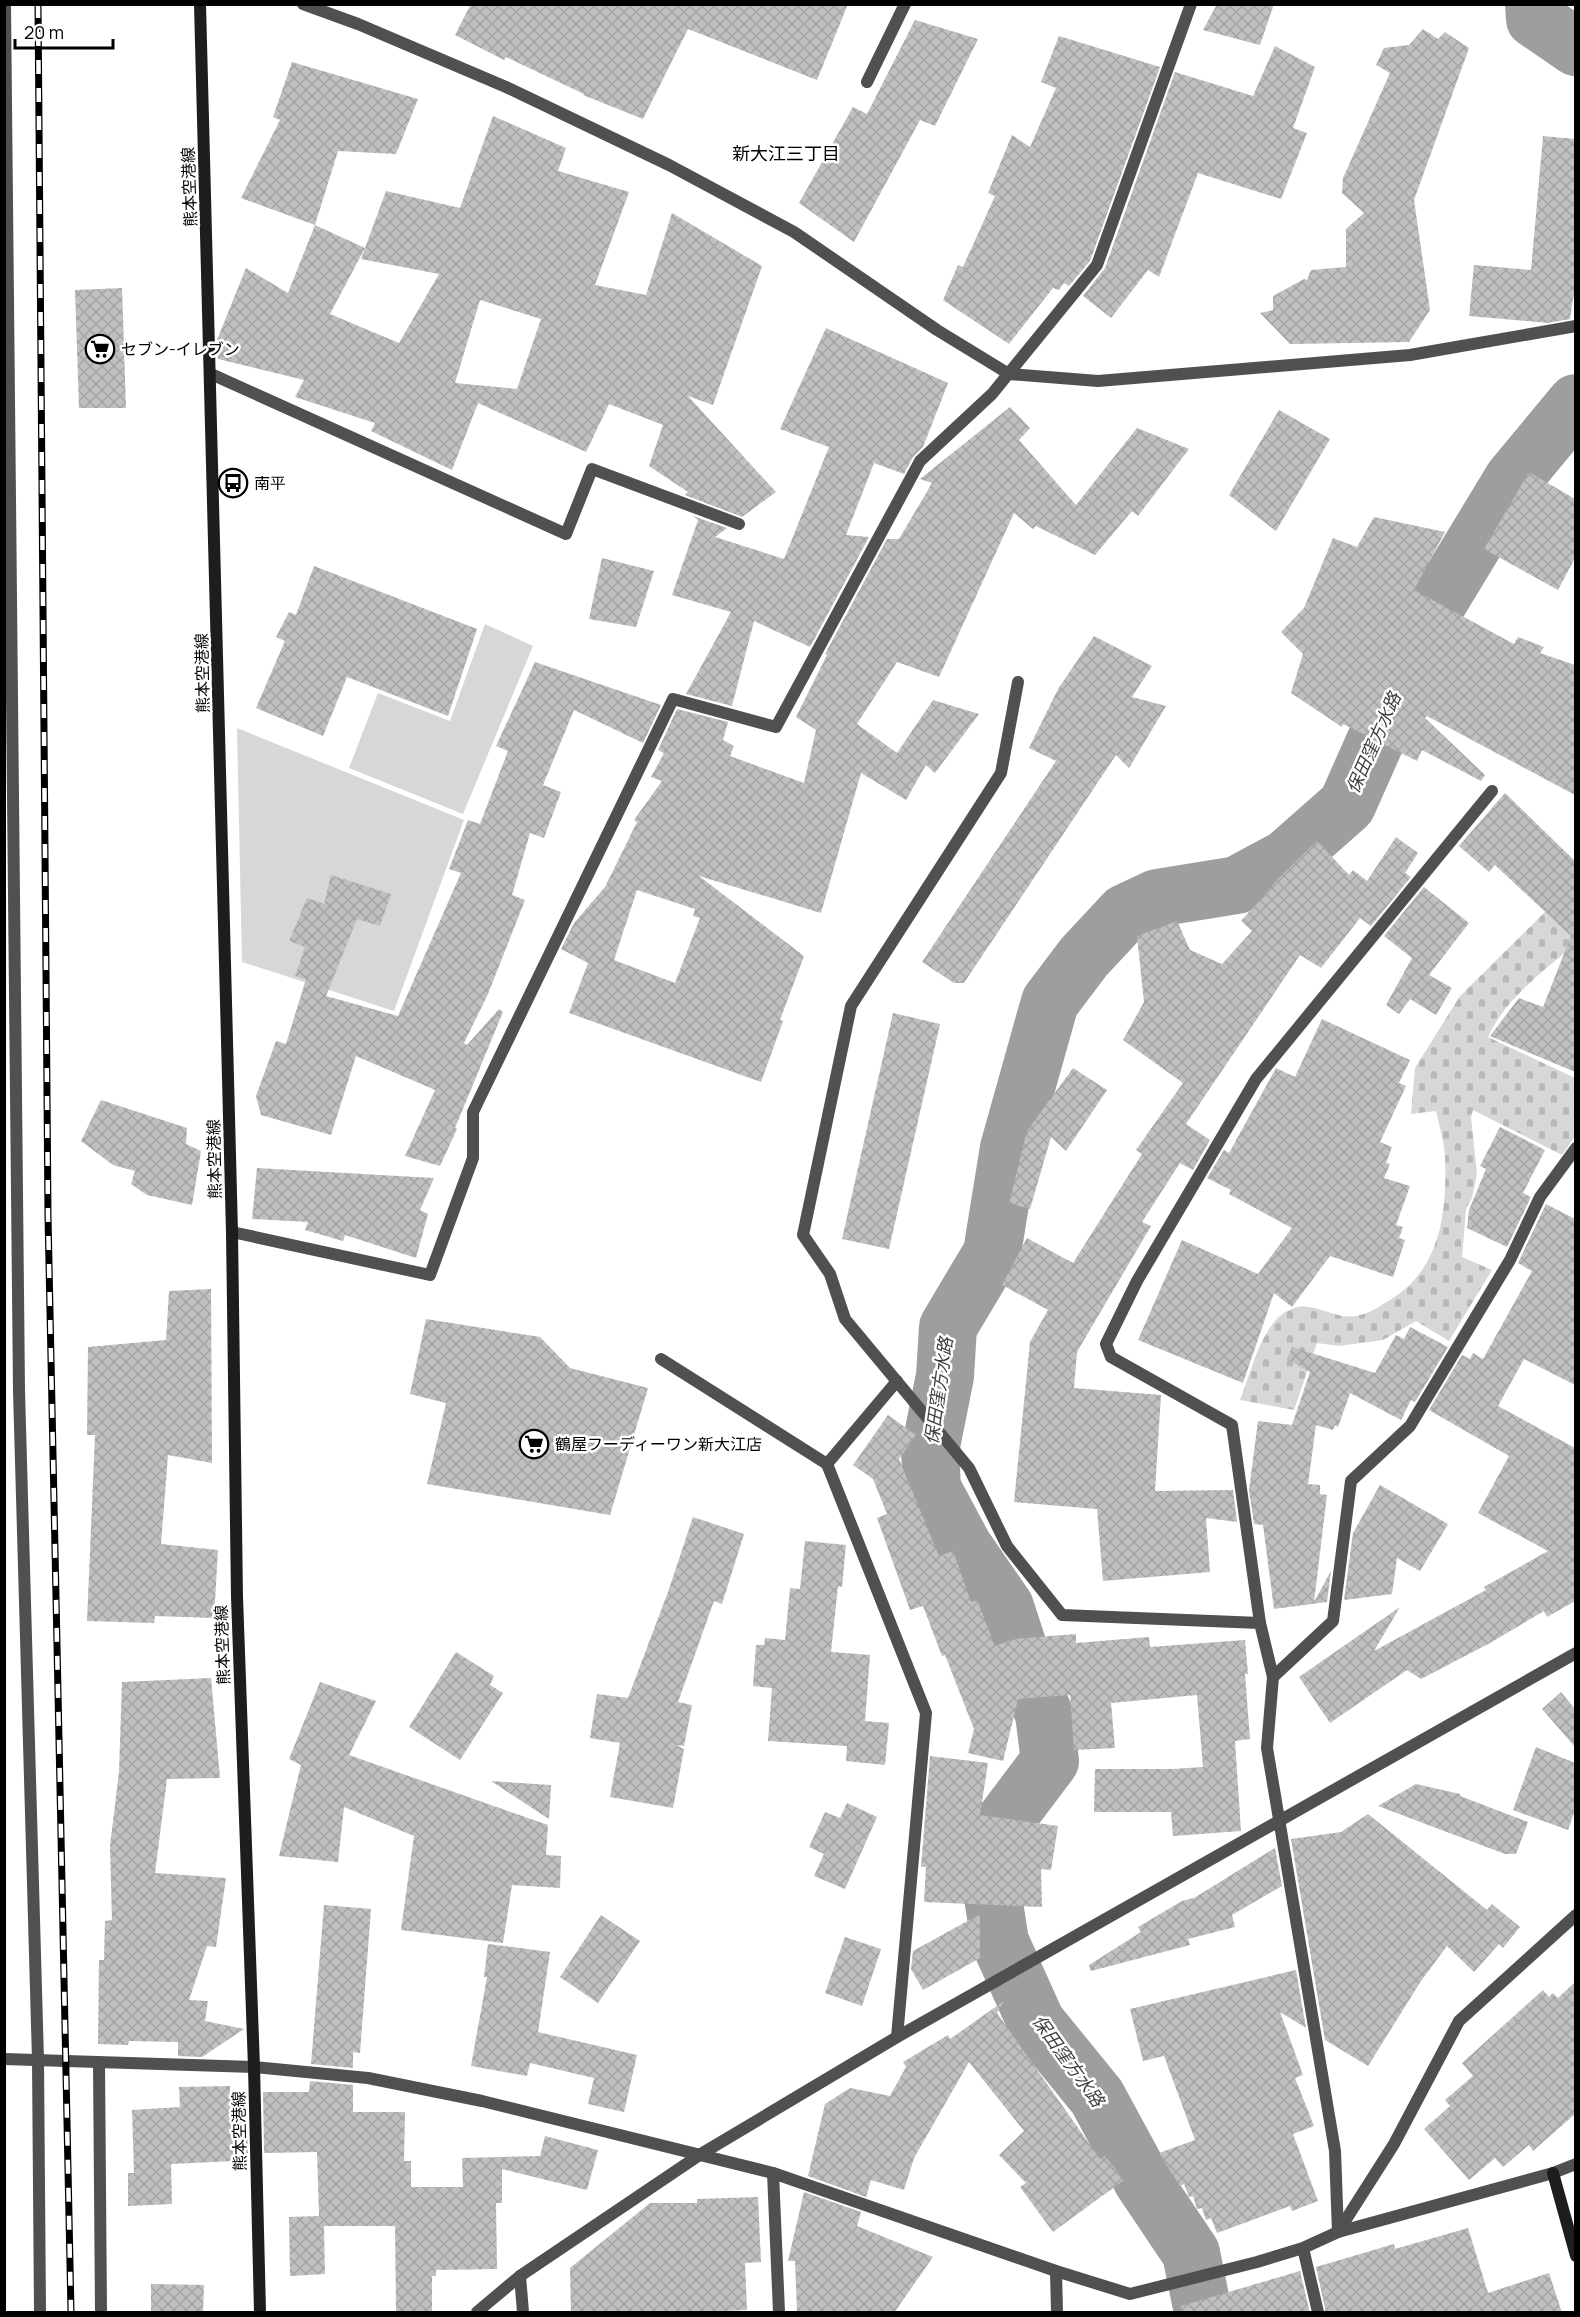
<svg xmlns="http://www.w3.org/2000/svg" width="1580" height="2317" viewBox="0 0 1580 2317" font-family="Manrope,'Noto Sans JP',sans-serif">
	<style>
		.green { fill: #d7d7d7 }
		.cemetery { fill: url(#cemetery-stones) }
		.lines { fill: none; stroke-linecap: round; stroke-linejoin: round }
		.river { stroke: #9e9e9e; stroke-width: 58 }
		.building { fill: url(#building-cross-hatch); fill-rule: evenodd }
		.street { stroke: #505050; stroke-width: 12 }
		.secondary { stroke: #1d1d1d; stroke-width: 12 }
		.rail-casing { stroke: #000; stroke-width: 7 }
		.rail { stroke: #fff; stroke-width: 4.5; stroke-dasharray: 14; stroke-linecap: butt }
		.labels { text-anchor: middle; stroke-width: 5; stroke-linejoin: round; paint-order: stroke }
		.street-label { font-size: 16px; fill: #000; stroke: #fff }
		.poi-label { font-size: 16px; fill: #000; stroke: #fff; text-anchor: start }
		.neighbourhood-label { font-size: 18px; fill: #000; stroke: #fff }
		.water-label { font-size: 18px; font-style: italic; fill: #3f3f3f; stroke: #fff }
	</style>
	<defs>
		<pattern id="cemetery-stones" width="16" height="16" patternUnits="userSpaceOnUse" patternTransform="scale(1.5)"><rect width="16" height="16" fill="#d7d7d7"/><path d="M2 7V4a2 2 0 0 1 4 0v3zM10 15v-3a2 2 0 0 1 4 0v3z" fill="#b7b7b7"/></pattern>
		<pattern id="building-cross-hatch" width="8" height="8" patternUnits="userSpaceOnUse" patternTransform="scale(1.5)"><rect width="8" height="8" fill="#c0c0c0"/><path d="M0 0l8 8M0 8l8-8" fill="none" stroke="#a3a3a3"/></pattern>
	</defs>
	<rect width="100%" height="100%" fill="#fff"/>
	<g class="green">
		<polygon points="485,624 533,646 463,814 349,768 378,693 450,721"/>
		<polygon points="237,728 464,820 394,1011 242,962"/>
	</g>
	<path class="cemetery" d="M1549,908l26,26v10c-31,27 -69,54 -87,93l87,41v58l-13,19 -89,-45 -2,7 6,57 -5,24 -6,11 -4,48 30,13 -43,71 -33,-20 -33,19 -44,6 -22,-3 -23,67 -54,-10c11,-27 21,-76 49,-90 22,-12 44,10 67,6 11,-2 20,-7 29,-13 56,-31 62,-89 60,-147 -1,-15 -6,-31 -9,-45l-25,3 4,-46 45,-72z"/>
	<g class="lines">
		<g class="river">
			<polyline points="1534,4 1535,19 1576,47"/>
			<polyline points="1203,2312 1191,2253 1142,2180 1097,2097 1036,2022 1000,1942 987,1858 995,1834 1050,1761 1044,1714 1027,1675 1005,1607 963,1546 932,1488 930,1451 945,1376 948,1327 992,1253 1009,1148 1050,1002 1084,957 1125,913 1157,898 1237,885 1287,858 1347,805 1433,611 1513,479 1576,403"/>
		</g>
	</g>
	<g class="building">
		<polygon points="471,4 848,4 817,80 688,29 643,119 583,95 584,94 506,57 504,60 455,35"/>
		<polygon points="1217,4 1274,4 1260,45 1203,30"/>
		<polygon points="915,20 978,39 935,126 920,120 854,242 799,203 853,107 867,114"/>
		<polygon points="1423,29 1438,39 1445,32 1469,48 1414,200 1430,310 1409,342 1290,344 1260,313 1273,310 1273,296 1304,279 1307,280 1311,270 1346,267 1346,229 1364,213 1342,193 1343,178 1390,73 1376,65 1384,48 1409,45"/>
		<polygon points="1059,36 1160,67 1090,261 1069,286 1064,283 1059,290 1053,288 1009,344 943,300 958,265 963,267 995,196 988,193 1012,135 1030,147 1056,88 1041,82"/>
		<polygon points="1275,46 1315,67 1293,128 1307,133 1281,199 1198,173 1159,277 1148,270 1111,318 1083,296 1105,268 1175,72 1253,96"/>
		<polygon points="292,62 418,99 396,154 338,151 315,225 241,198 280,120 273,117"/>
		<path d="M493,116l73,32 -8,23 71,21 -34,93 51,10 26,-82 90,53 -49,139 -25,-9 88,96 -34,25 -57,-22 3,-3 -39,-26 14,-41 -54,-21 -23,48 -108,-49 -26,67 -81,-39 4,-8 -80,-26 9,-17 -86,-21 -1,-19 29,-72 42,25 27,-68 50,23 21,-57 74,17zM365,248l-4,11 78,15 -40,69 -69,-29zM480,300l61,19 -24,70 -62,-6z"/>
		<polygon points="1543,136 1575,139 1575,297 1573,298 1570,319 1548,323 1469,316 1474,265 1531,270"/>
		<polygon points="122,288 126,408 79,408 75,290"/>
		<polygon points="826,328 948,383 923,447 913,457 904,474 874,463 846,535 869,537 810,647 754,621 732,706 686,694 731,612 672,595 698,520 693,516 727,528 715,537 784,559 829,447 780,429"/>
		<path d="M1010,407l20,21 -11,12 57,65 61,-77 52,21 -51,67 -6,-5 -37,44 -59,-29 -3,3 -19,-16 -75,164 -42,-15 -40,62 40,29 36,-53 46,14 -44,59 -9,-8 -20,35 -45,-27 -40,140 -122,-37 105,80 -24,64 3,1 -22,61 -192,-69 19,-50 -27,-14 13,-26 31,-36 32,-65 -3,-2 28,-39 -11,-4 13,-24 -6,-3 19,-41 51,13 -5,18 11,6 -4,10 74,27 12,-53 -20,-13 31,-62 -2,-1 62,-115h12l33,-56 -12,-4zM637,890l58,19 -2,7 7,2 -25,65 -61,-23z"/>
		<polygon points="1279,410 1330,439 1276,531 1229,495"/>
		<polygon points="1529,472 1575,499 1575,558 1558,590 1484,549"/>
		<polygon points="1374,517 1445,532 1414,590 1514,644 1518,637 1544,647 1540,653 1575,665 1575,795 1427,716 1425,718 1485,775 1481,781 1422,750 1417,761 1343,724 1342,727 1291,693 1303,654 1281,632 1304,608 1333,538 1357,547"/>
		<polygon points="602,558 654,571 636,627 589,619"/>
		<polygon points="314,566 477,629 448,716 347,677 323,736 256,708 285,641 276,637 289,612 296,615"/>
		<polygon points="1094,636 1152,666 1132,697 1166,706 1129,768 1116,755 964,983 954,983 922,962 1056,761 1029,748 1058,689"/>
		<polygon points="535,662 661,705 643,743 574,710 543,785 561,792 544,838 530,833 512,895 525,900 488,994 464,1043 467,1045 499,1009 503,1012 455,1128 457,1129 440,1166 405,1156 435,1090 356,1056 331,1135 261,1115 256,1096 276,1041 286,1044 306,979 295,976 305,947 289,941 307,898 324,904 331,875 391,894 380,926 357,919 326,996 398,1016 461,873 449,869 468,820 480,824 508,751 496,746"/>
		<polygon points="1505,793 1575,861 1575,1072 1490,1036 1519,998 1543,1007 1571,936 1495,865 1489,872 1459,846"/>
		<polygon points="1396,837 1418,853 1405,873 1411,877 1371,926 1360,918 1321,968 1300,955 1186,1124 1210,1140 1193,1170 1180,1163 1142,1222 1151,1226 1077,1352 1074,1388 1161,1395 1155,1491 1233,1490 1237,1522 1206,1518 1210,1572 1103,1581 1097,1509 1014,1502 1030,1342 1048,1310 1002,1285 1027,1238 1073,1263 1142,1154 1136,1150 1183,1083 1123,1040 1144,1002 1137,936 1177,921 1190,950 1222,964 1252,931 1241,921 1279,878 1317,841 1349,875 1353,870 1367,881"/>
		<polygon points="1424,887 1469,923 1429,975 1452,988 1436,1015 1410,999 1399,1014 1386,1005 1412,958 1384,936"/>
		<polygon points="893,1013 940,1024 889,1249 842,1239"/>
		<polygon points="1322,1019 1410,1060 1399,1083 1406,1086 1380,1142 1392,1147 1386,1163 1390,1164 1384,1178 1410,1186 1396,1225 1403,1227 1399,1238 1405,1240 1393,1277 1330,1256 1292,1307 1274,1293 1243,1383 1138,1340 1182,1240 1258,1274 1292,1228 1229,1194 1231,1190 1207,1178 1224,1150 1229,1153 1276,1068 1295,1077"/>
		<polygon points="1073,1068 1107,1090 1066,1151 1051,1137 1030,1209 1009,1203 1027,1131"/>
		<polygon points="101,1100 187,1128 186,1144 201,1151 192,1205 147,1195 131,1184 135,1171 113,1165 81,1141"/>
		<polygon points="1500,1127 1545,1150 1523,1193 1531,1197 1507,1247 1467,1228 1469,1210 1486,1169 1480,1166"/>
		<polygon points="257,1168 434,1178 420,1210 428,1214 416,1258 345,1235 343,1241 305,1230 308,1222 252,1219"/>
		<polygon points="1546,1204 1575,1219 1575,1385 1524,1359 1498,1406 1575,1448 1575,1601 1547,1617 1544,1611 1490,1643 1421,1679 1407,1670 1330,1723 1299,1677 1400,1607 1374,1651 1486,1590 1484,1587 1548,1551 1478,1513 1509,1456 1429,1410 1462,1355 1470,1359 1473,1353 1483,1359 1532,1271 1518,1263"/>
		<polygon points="211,1289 212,1463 168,1455 161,1544 218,1550 214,1618 155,1616 154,1623 87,1621 95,1435 87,1435 88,1347 166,1340 169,1291"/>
		<polygon points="426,1319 540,1337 570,1368 648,1388 610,1515 427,1484 446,1403 410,1394"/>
		<polygon points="1410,1327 1448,1347 1415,1402 1411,1400 1401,1420 1350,1393 1338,1427 1335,1425 1333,1430 1316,1425 1308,1484 1320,1485 1320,1494 1327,1495 1314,1602 1331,1571 1327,1602 1274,1609 1263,1525 1254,1524 1249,1490 1258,1421 1292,1425 1310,1372 1287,1359 1292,1347 1375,1373 1396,1335 1404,1339"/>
		<polygon points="888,1415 916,1435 899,1459 939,1556 953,1551 971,1602 977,1600 995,1646 1014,1639 1076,1634 1076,1643 1149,1637 1150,1647 1245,1640 1248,1674 1245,1674 1250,1739 1235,1741 1241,1831 1173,1836 1171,1812 1094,1812 1095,1769 1173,1769 1203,1767 1197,1695 1111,1703 1115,1748 1074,1750 1070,1695 1018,1699 1003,1761 968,1753 974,1729 945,1655 942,1656 923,1606 910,1610 877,1518 887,1514 873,1479 853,1465"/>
		<polygon points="1380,1485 1448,1524 1420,1571 1397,1558 1392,1594 1344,1600 1353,1533"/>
		<polygon points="693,1517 744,1534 722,1604 714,1601 678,1702 692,1705 684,1746 676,1745 684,1749 673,1808 610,1797 620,1743 590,1738 597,1694 628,1698 668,1592"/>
		<polygon points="805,1541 846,1545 842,1587 838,1586 831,1652 870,1655 865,1721 889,1723 885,1765 846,1761 847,1746 768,1741 772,1688 753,1686 756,1645 764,1645 765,1638 785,1640 790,1588 800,1589"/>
		<polygon points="456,1652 494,1676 490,1685 503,1693 460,1760 409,1727"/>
		<polygon points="211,1678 220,1778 167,1779 155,1873 226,1878 216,1947 207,1946 189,2000 208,2001 205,2021 244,2029 202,2057 178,2056 178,2042 129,2041 128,2045 98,2044 99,1960 104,1960 105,1921 112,1920 110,1846 119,1772 122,1682"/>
		<polygon points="320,1682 376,1701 349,1755 548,1825 546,1855 561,1856 560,1888 512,1885 503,1943 401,1930 414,1836 344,1807 338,1862 279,1856 301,1765 289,1759"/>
		<polygon points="1561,1692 1575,1709 1575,1747 1542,1709"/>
		<polygon points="1536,1747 1575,1763 1575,1810 1568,1830 1513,1810"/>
		<polygon points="930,1756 988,1763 980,1815 1058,1826 1051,1870 1041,1869 1042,1907 924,1902 926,1867 921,1867"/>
		<polygon points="491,1781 551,1785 549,1819"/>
		<polygon points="1416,1784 1460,1794 1460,1796 1528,1822 1516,1854 1505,1854 1378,1806"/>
		<polygon points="847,1803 877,1817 845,1889 814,1876 824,1854 809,1847 825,1812 840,1818"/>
		<polygon points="1368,1814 1487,1910 1492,1904 1520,1927 1503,1948 1499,1944 1474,1972 1447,1946 1421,1981 1368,2066 1325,2040 1291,1839 1341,1832"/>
		<polygon points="1275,1848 1282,1886 1232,1915 1235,1927 1188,1939 1190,1945 1091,1971 1089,1965 1141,1932 1138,1927 1182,1901 1194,1898"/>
		<polygon points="324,1905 371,1909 360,2053 353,2052 353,2068 311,2064"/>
		<polygon points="980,1914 980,1958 923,1990 911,1969 913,1951"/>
		<polygon points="601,1915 640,1941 598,2003 560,1977"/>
		<polygon points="845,1937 881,1949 862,2006 825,1993"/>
		<polygon points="488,1944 550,1952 538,2032 637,2055 624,2112 588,2104 594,2078 530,2063 527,2076 471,2066 487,1977 484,1977"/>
		<polygon points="1296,1970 1306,2028 1280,2012 1303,2075 1295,2078 1314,2126 1293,2134 1318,2201 1292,2211 1290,2206 1217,2233 1211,2218 1206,2220 1202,2208 1197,2209 1193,2196 1189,2197 1184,2184 1180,2186 1159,2153 1195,2140 1164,2056 1143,2061 1130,2009"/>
		<polygon points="1575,1982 1575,2114 1533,2151 1529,2145 1503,2167 1495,2158 1469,2180 1424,2129 1450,2106 1445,2100 1473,2076 1462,2063 1543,1990 1549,1997 1553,1993 1558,1998"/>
		<polygon points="1004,2001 997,2013 1100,2159 1105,2156 1124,2180 1053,2232 1020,2187 1026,2183 999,2155 1024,2131 969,2062 914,2158 904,2190 871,2180 866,2197 808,2176 825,2104 850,2088 890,2096 906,2067 903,2062 948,2035 950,2039"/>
		<polygon points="310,2081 353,2085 353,2112 405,2112 404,2161 411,2161 411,2187 463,2187 462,2158 540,2156 545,2136 598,2150 587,2190 502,2169 502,2203 496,2203 497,2269 436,2270 436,2276 432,2276 432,2313 396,2313 395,2226 324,2226 325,2274 290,2276 289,2217 319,2216 317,2152 264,2153 263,2092 309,2092"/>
		<polygon points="230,2086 230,2092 246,2092 248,2153 234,2153 234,2161 171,2164 172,2204 128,2206 128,2173 134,2173 132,2110 180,2107 179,2087"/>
		<polygon points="804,2192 861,2212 857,2226 933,2257 894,2313 797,2312 795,2261 788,2261"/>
		<polygon points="758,2197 761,2262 745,2263 747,2310 681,2313 571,2313 570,2268 650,2203 697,2203 697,2199"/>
		<polygon points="1468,2228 1488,2293 1549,2273 1562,2313 1326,2313 1316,2267 1394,2244 1395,2249"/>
		<polygon points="1300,2271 1310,2313 1182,2313 1181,2306"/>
		<polygon points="151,2284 204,2285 203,2313 151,2313"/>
	</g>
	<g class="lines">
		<g class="street">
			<polyline points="5,4 19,1391 38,2060 40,2312"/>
			<polyline points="303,4 358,24 506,87 669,165 794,232 937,330 1009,374 1098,381 1410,355 1576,326"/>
			<polyline points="867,82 905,4"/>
			<polyline points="211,374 566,534 592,469 739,524"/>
			<polyline points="1018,682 1001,773 851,1006 803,1235 830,1274 845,1319 969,1468 1007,1546 1062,1615 1260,1623 1273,1677 1267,1748 1335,2151 1338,2232"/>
			<polyline points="232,1232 430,1275 473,1158 473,1112 673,699 776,727 920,461 992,394 1097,265 1191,4"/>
			<polyline points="661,1359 827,1464 926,1713 897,2037"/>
			<polyline points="827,1464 897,1381"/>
			<polyline points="1260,1623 1232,1425 1111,1357 1106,1344 1137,1281 1256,1079 1492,791"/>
			<polyline points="1273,1677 1333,1621 1351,1481 1410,1426 1510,1260 1540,1197 1576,1148"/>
			<polyline points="4,2059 254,2067 368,2078 482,2101 773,2173 1056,2271 1130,2294 1257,2262 1303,2248 1338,2232 1553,2173 1576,2164"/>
			<polyline points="99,2062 101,2312"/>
			<polyline points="773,2173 779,2312"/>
			<polyline points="1338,2232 1394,2144 1459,2021 1576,1915"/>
			<polyline points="1303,2248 1318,2312"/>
			<polyline points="1056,2271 1057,2312"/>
			<polyline points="520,2276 523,2312"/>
			<polyline points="477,2312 520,2276 701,2154 897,2037 1576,1653"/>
		</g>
		<g class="secondary">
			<polyline points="200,4 232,1232 237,1597 254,2067 260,2312"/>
			<polyline points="1553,2173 1576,2256"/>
		</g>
		<g class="rail-casing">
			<polyline id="rail" points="38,4 48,1216 71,2312"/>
		</g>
		<use href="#rail" class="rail"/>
	</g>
	<defs>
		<g id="supermarket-ring" transform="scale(1.5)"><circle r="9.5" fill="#fff" stroke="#000" stroke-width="1.5"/><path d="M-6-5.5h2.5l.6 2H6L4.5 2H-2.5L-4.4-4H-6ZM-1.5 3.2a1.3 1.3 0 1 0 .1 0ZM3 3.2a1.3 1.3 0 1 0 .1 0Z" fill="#000"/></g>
		<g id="bus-ring" transform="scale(1.5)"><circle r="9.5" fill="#fff" stroke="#000" stroke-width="1.5"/><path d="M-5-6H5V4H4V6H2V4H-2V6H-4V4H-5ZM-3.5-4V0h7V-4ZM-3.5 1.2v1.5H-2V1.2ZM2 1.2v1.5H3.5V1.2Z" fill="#000"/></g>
	</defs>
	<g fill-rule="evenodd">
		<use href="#supermarket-ring" x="100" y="349"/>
		<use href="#bus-ring" x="233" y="483"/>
		<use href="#supermarket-ring" x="534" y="1444"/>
	</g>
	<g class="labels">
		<g class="street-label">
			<text transform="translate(189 187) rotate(-92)" y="6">熊本空港線</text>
			<text transform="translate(202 673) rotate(-91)" y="6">熊本空港線</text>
			<text transform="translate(214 1159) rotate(-91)" y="6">熊本空港線</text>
			<text transform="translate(222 1645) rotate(-92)" y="6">熊本空港線</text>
			<text transform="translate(239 2131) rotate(-91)" y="6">熊本空港線</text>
		</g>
		<g class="poi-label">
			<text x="121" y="355">セブン-イレブン</text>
			<text x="254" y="489">南平</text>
			<text x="555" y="1450">鶴屋フーディーワン新大江店</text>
		</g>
		<g class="neighbourhood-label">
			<text x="786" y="160">新大江三丁目</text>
		</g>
		<g class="water-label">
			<text transform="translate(1374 743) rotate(-66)" y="6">保田窪方水路</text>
			<text transform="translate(939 1391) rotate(-82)" y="6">保田窪方水路</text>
			<text transform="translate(1068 2061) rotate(54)" y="6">保田窪方水路</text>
		</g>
	</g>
	<rect width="1580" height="2317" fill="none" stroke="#000000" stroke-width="12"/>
	<path d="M15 39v9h98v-9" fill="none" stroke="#000000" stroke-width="3"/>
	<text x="24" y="39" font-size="18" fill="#000000" stroke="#ffffff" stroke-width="4.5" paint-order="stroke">20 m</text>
</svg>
